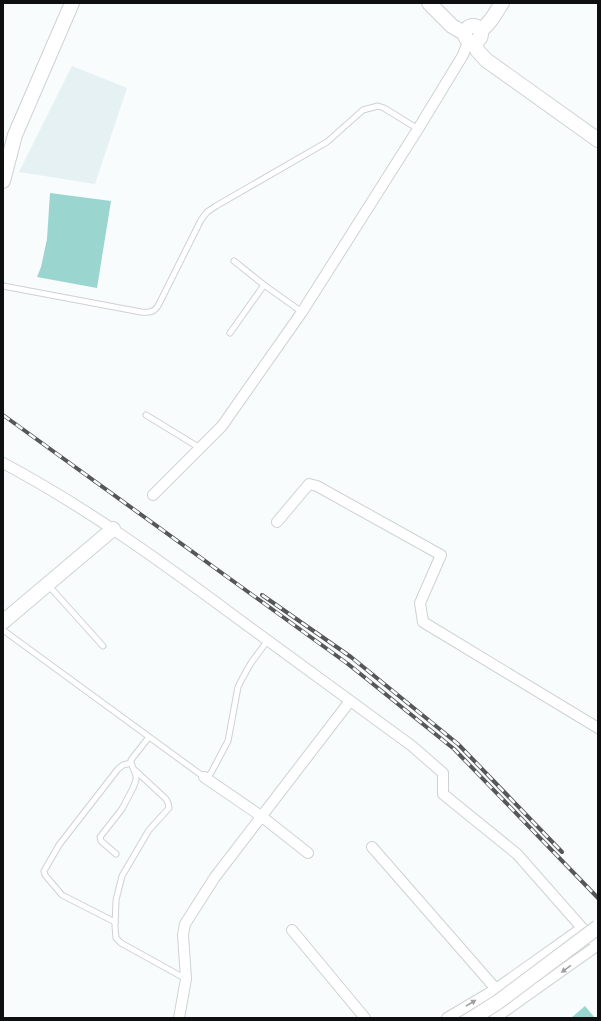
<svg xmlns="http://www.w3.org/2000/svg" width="601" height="1021" viewBox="0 0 601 1021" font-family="Lato,sans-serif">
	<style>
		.built { fill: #e5f1f3 }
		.building { fill: #9ad5d0 }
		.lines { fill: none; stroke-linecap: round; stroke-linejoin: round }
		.lane-casing { stroke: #cfd2d3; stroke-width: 7 }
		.street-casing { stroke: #cfd2d3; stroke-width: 12 }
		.secondary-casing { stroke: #cfd2d3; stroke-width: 16 }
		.lane { stroke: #fff; stroke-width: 5 }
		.street { stroke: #fff; stroke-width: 10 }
		.secondary { stroke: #fff; stroke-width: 14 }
		.rail-casing { stroke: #555758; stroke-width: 4 }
		.rail { stroke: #f8fcfd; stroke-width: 2.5; stroke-dasharray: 8; stroke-linecap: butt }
		.secondary-bridge-casing { stroke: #cfd2d3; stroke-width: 16; stroke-linecap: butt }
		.secondary-bridge { stroke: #fff; stroke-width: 14 }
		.oneway { fill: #9f9f9f }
	</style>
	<rect width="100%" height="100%" fill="#f8fcfd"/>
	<polygon class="built" points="72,66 127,88 95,184 19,172"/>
	<g class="building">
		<polygon points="50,193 111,201 97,288 37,277 41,267 47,239"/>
		<polygon points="585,1006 595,1018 571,1018"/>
	</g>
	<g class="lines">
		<g class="lane-casing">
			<g id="lane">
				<polyline points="234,261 264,285 302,312"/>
				<path d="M3,286l138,26c9,1 14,0 18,-8l42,-84 6,-8 9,-6 111,-64 36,-32 15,-4 6,2 34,21"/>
				<polyline points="230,333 264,285"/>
				<polyline points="146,415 200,448"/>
				<polyline points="49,586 103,646"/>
				<polyline points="3,630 204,777 208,776 211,773 228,741 238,687 242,679 251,663 268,640"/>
				<polyline points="136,771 166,799 168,803 169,808 149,830 122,876 116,900 115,926 116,938 121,943 186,979"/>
				<polyline points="116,854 101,841 100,837 122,809 133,788 136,780 136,775 131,763 131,760 149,737"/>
				<polyline points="115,922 62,895 45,875 44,871 59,845 118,769 123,765 131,763"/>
			</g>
		</g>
		<g class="street-casing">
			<g id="street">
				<path d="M3,463c81,43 156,97 230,152 60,44 119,87 179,131l31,27v21l74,60 81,92"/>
				<polyline points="153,495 222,426 302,312 418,129 463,55 468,42"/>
				<polyline points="277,522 309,484 317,486 441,555 420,603 423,622 598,728"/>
				<polyline points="204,777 261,816 308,853"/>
				<polyline points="372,847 496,989"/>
				<polyline points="292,930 365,1018"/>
				<polyline points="179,1018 186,979 183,935 185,924 215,877 350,701"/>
				<polyline points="447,1018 496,989 582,928"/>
				<polyline points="495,1018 598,945"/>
			</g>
		</g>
		<g class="secondary-casing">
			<g id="secondary">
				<polyline points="429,3 452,26 464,33"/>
				<circle cx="473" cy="34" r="8"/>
				<polyline points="480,32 491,20 502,3"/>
				<polyline points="475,42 477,50 486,60 598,140"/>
				<polyline points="3,181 15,135 72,3"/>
				<polyline points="3,622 113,529"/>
			</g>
		</g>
		<use href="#lane" class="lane"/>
		<use href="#street" class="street"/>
		<use href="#secondary" class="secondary"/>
		<g class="rail-casing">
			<g id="rail">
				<polyline points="3,415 348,664 454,749 598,898"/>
				<polyline points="262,595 351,657 458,744 562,852"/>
			</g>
		</g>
		<use href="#rail" class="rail"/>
		<g class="secondary-bridge-casing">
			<polyline id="secondary-bridge" points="473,1018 498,1002 598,927"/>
		</g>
		<use href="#secondary-bridge" class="secondary-bridge"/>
	</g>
	<defs><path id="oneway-solid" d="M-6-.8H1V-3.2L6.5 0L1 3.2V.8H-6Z"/></defs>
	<g class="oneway">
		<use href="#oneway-solid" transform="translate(566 969) rotate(144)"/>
		<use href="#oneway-solid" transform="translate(471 1003) rotate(-31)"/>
	</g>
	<rect width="601" height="1021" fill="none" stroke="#0e0f10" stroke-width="8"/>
</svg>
